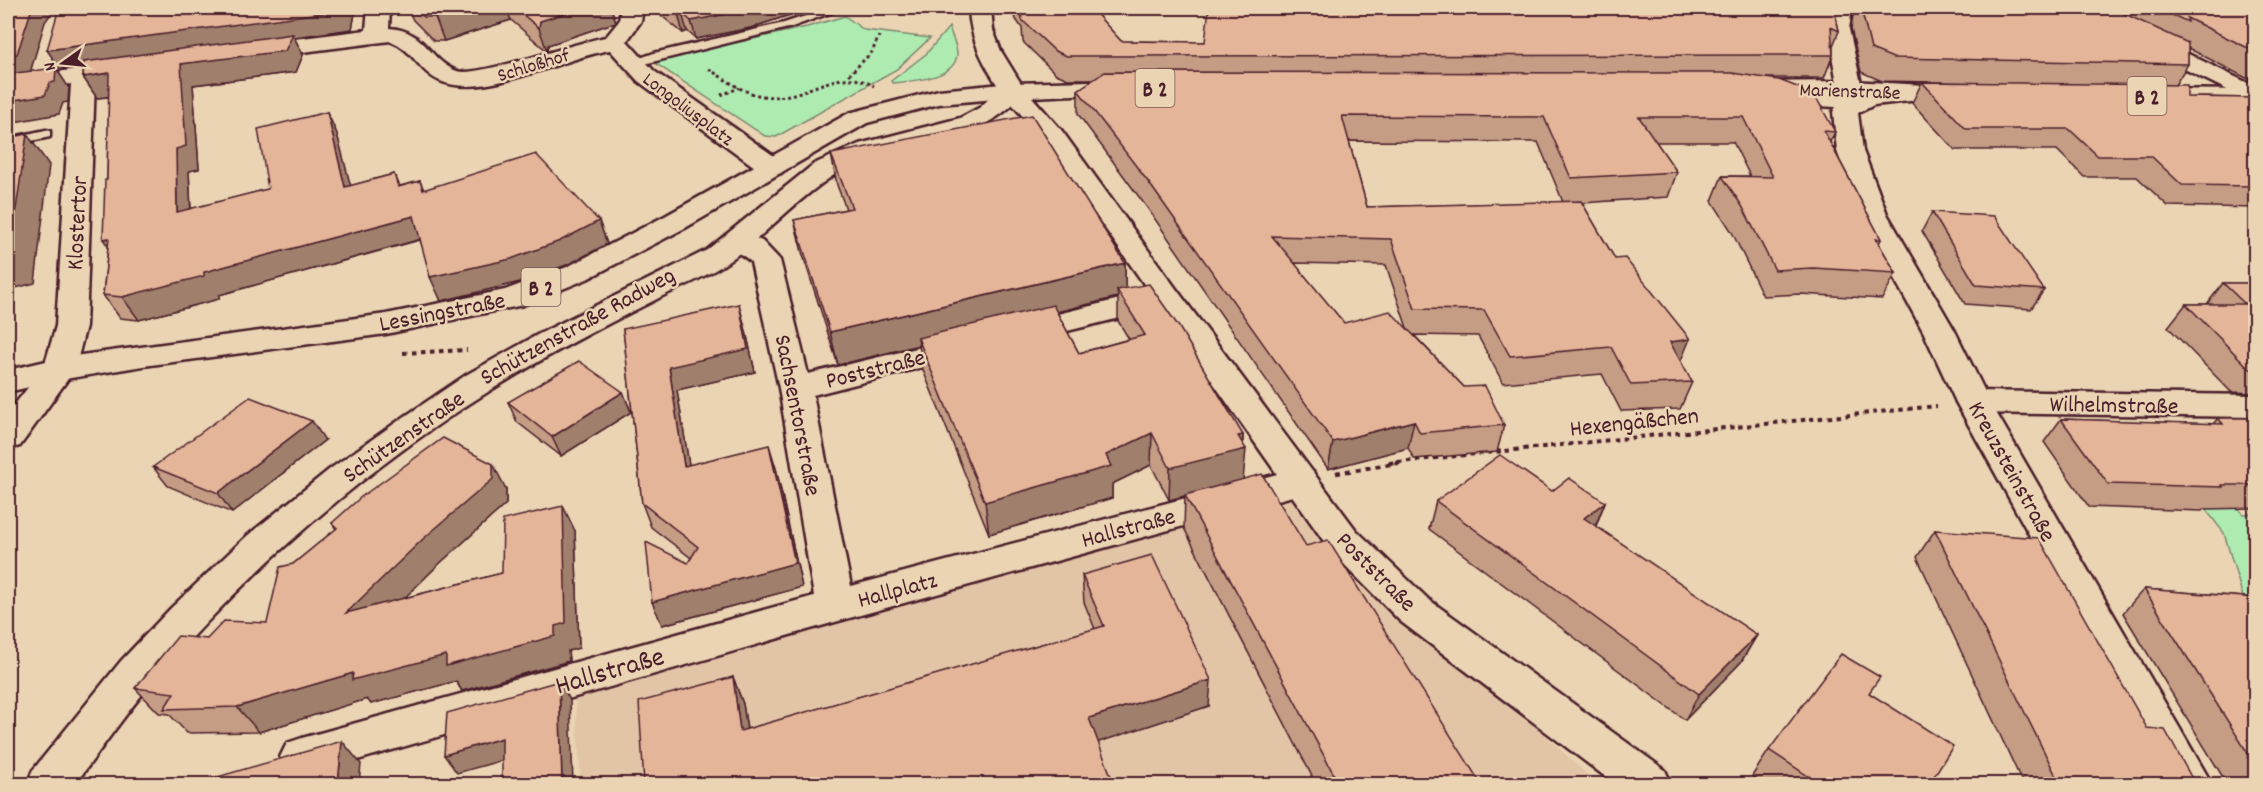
<svg xmlns="http://www.w3.org/2000/svg" width="2263" height="792" viewBox="0 0 2263 792" font-family="Dekko,sans-serif">
	<style>
		.built { fill: #e2c4a7 }
		.green { fill: #adebb1; stroke: #7c856e; stroke-width: 1.5 }
		.lines { fill: none; stroke-linecap: round; stroke-linejoin: round }
		.lane-casing { stroke: #4a1f2b; stroke-width: 5 }
		.street-casing { stroke: #4a1f2b; stroke-width: 5 }
		.secondary-casing { stroke: #4a1f2b; stroke-width: 5 }
		.primary-casing { stroke: #4a1f2b; stroke-width: 5 }
		.path-far2 { stroke: #4a1f2b; stroke-width: 3; stroke-dasharray: 3 3; stroke-linecap: butt }
		.path-far1 { stroke: #4a1f2b; stroke-width: 4; stroke-dasharray: 4.5 4.5; stroke-linecap: butt }
		.path { stroke: #4a1f2b; stroke-width: 4.5; stroke-dasharray: 5 5; stroke-linecap: butt }
		.lane { fill: #ead4b3; fill-rule: evenodd }
		.street { fill: #ead4b3; fill-rule: evenodd }
		.secondary { fill: #ead4b3; fill-rule: evenodd }
		.primary { fill: #ead4b3; fill-rule: evenodd }
		.wall { fill: #c59c84; stroke: #4a1f2b; stroke-width: 1.5; fill-rule: evenodd }
		.shaded-wall { fill: #a07f6c; stroke: #4a1f2b; stroke-width: 1.5 }
		.building { fill: #e5b59a; stroke: #4a1f2b; stroke-width: 1.5 }
		.labels { text-anchor: middle; stroke-width: 5; stroke-linejoin: round; paint-order: stroke }
		.far-street-label { font-size: 20px; fill: #4a1f2b; stroke: #ead4b3 }
		.shield { fill: #ead4b3; stroke: #7a5554; stroke-width: 1.5 }
		.shield-label { font-size: 22px; font-weight: bold; fill: #4a1f2b }
		.street-label { font-size: 24px; fill: #4a1f2b; stroke: #ead4b3 }
		.near-street-label { font-size: 28px; fill: #4a1f2b; stroke: #ead4b3 }
	</style>
	<rect width="100%" height="100%" fill="#ead4b3"/>
	<filter id="ink" filterUnits="userSpaceOnUse"><feTurbulence type="fractalNoise" baseFrequency=".0167" numOctaves="2"/><feDisplacementMap in="SourceGraphic" scale="12" xChannelSelector="R" yChannelSelector="G"/><feConvolveMatrix kernelMatrix="1 2 1 2 8 2 1 2 1" color-interpolation-filters="sRGB"/></filter>
	<g filter="url(#ink)">
		<polygon class="built" points="1285,492 1597,784 581,784 575,692"/>
		<g class="green">
			<polygon points="845,16 864,30 930,38 897,69 776,137 765,136 652,61 807,27"/>
			<path d="M949,27c2,8 8,18 8,27 -1,25 -45,27 -64,29l-2,-2 35,-27z"/>
			<polygon points="2147,434 2181,442 2243,514 2255,514 2255,624 2248,614 2224,533"/>
		</g>
		<g class="lines">
			<g class="lane-casing">
				<g id="lane">
					<polygon points="830,8 844,8 792,27 632,67 626,63 654,53 784,23"/>
					<polygon points="46,130 50,131 50,137 8,146 8,138"/>
				</g>
			</g>
			<g class="street-casing">
				<g id="street">
					<path d="M368,8h22l-1,20c37,2 40,33 68,43 20,7 120,-29 149,-34l13,-16 2,-13h22l-2,13 -14,20 27,30 127,90 4,6 -4,6 -9,2 -9,-2 -125,-92 -28,-31c-47,8 -127,50 -170,31 -21,-9 -28,-33 -50,-40l-135,17 -8,-2 -4,-5 4,-5 8,-2 111,-14z"/>
					<path d="M969,8h22l2,22 8,21 24,39 -3,5 -9,2 -9,-2c-18,-27 -34,-53 -35,-87z"/>
					<polygon points="1830,8 1852,8 1849,29 1862,88 1859,93 1850,95 1841,93 1838,88 1827,29"/>
					<polygon points="127,62 135,64 139,69 135,74 95,81 86,326 75,369 20,446 8,449 8,413 44,367 56,326 71,84 8,93 8,79"/>
					<path d="M738,232l24,9 18,19 28,114 155,-37 11,3 5,7 -5,7 -161,41 38,191 449,-118 13,4 5,9 -5,9 -13,4 -465,128 -533,154 -15,-5 -7,-14 7,-14 15,-5 512,-142 -35,-208 -28,-126c-8,-8 -21,-12 -27,-21l4,-6z"/>
					<polygon points="1161,289 1172,291 1176,298 1172,305 1019,343 1008,340 1003,333 1008,326"/>
					<polygon points="1973,391 2256,395 2256,417 1973,413 1961,410 1956,402 1961,394"/>
				</g>
			</g>
			<g class="secondary-casing">
				<g id="secondary">
					<polygon points="2067,8 2094,8 2256,87 2256,104 2070,13"/>
					<path d="M1013,83l9,2 3,5c-42,61 -135,47 -194,87 -36,24 -66,58 -102,84 -22,16 -50,26 -74,39 -56,28 -111,57 -164,90 -126,79 -243,180 -340,294 -27,31 -51,67 -76,100h-48l6,-14 88,-109 50,-53 76,-72 83,-67 71,-50 65,-44 73,-41 168,-84 107,-86 45,-20 101,-26 19,-10 25,-23z"/>
					<polygon points="1928,86 1937,88 1940,93 1937,98 1874,105 1858,113 1863,151 1887,214 1955,331 1990,402 2212,784 2167,784 1956,402 1923,331 1859,214 1837,151 1833,112 1836,107 1778,104 1775,99 1778,94 1787,92 1862,93"/>
				</g>
			</g>
			<g class="primary-casing">
				<g id="primary">
					<polygon points="1127,80 1136,82 1139,87 1136,92 1032,97 1062,131 1177,290 1356,530 1428,599 1665,770 1671,784 1615,784 1400,621 1330,550 1044,141 1007,98 939,104 867,123 685,228 587,279 523,305 386,334 143,366 59,380 8,392 8,370 59,358 386,314 505,290 567,267 665,216 849,113 939,90 1013,83"/>
					<polygon points="1850,81 1963,87 1972,89 1975,94 1972,99 1963,101 1850,95 1754,96 1745,94 1742,89 1745,84 1754,82"/>
					<polygon points="2141,89 2251,90 2256,91 2256,107 2246,104 2132,101 2129,96 2132,91"/>
				</g>
			</g>
			<g class="path-far2">
				<path d="M709,69c17,11 34,24 54,27 43,7 71,-33 111,-10"/>
				<polyline points="849,75 872,52 879,36"/>
				<polyline points="721,95 739,88"/>
			</g>
			<g class="path-far1">
				<polyline points="403,353 467,350"/>
				<polyline points="1389,463 1937,406"/>
			</g>
			<polyline class="path" points="1336,473 1403,462"/>
			<use href="#lane" class="lane"/>
			<use href="#street" class="street"/>
			<use href="#secondary" class="secondary"/>
			<use href="#primary" class="primary"/>
		</g>
		<g class="wall">
			<polygon points="59,8 356,8 352,29 294,37 303,55 296,72 193,85 199,169 189,171 191,209 268,189 327,112 337,134 350,186 394,174 400,186 420,181 424,190 599,221 607,244 569,264 520,282 441,301 420,240 219,295 219,299 139,320 120,318 103,295 108,247 107,180 109,97 97,98 83,77 84,66 60,69"/>
			<polygon points="407,8 611,8 616,22 548,45 547,51 511,20 444,41 434,41 413,20"/>
			<polygon points="652,8 792,8 793,14 750,28 696,39 687,31 683,33"/>
			<path d="M1008,8h83l30,33 84,1 629,-34 5,23 -6,15v9l-9,23h-61l72,54 -5,10 51,97 -2,5 17,29 -14,26 -81,-5 -38,2 -31,-64 -20,-31 10,-25h28l-17,-34h-77l21,30 -9,25 -86,6 33,56 66,103 11,20 -12,27 -59,2 -19,-37 -99,9 -25,-47 -64,-1 50,52 40,38 -7,27 -83,7 -6,-11 -80,21 -180,-260 -70,-95v-24l17,-11h-27l-12,-5 -33,-32 -1,-14zM1349,141l189,1 25,60 -196,5zM1294,263l92,2 21,63 -63,-5z"/>
			<polygon points="1854,8 2256,8 2256,83 2188,48 2188,64 2175,85 2187,97 2256,98 2256,208 2168,206 2137,177 2084,177 2057,150 1955,150 1912,103 1922,82 1982,83 1882,81 1861,72 1851,29"/>
			<path d="M831,154l294,109v25l118,147v44l63,67 175,238h-165l-132,-256 1,-32 -16,4 -18,-35 -39,19v14l-123,36 -66,-164 -4,-25 -81,20 -36,-113 -8,-32 52,-11 -9,-24zM1118,297v24l11,18 -50,14 -22,-41z"/>
			<polygon points="1932,212 2044,290 2031,309 1965,304 1922,231"/>
			<polygon points="2223,283 2256,283 2256,393 2231,392 2168,327 2186,304 2207,304"/>
			<polygon points="745,327 755,372 677,390 689,465 776,468 802,587 662,625 688,563 691,558 651,527 642,503 623,329"/>
			<polygon points="623,392 631,412 561,456 517,422 508,402"/>
			<polygon points="2218,418 2256,418 2256,508 2204,509 2202,511 2089,507 2044,442 2061,419 2213,424"/>
			<polygon points="325,440 232,513 168,486 153,467"/>
			<polygon points="506,489 506,504 438,565 404,598 502,573 575,531 579,648 568,651 569,661 462,691 456,681 371,704 367,699 259,732 187,733 169,714 159,713 135,688 207,639 267,623 293,564 336,529 332,523"/>
			<polygon points="1552,491 1605,502 1596,526 1757,635 1741,662 1685,720 1429,529 1436,501"/>
			<polygon points="1935,530 2195,784 2023,784 1917,557"/>
			<polygon points="1082,575 1209,706 1098,742 644,784 733,677 743,704 747,729 1095,629 1084,602"/>
			<polygon points="2144,589 2256,598 2256,784 2227,784 2123,613"/>
			<polygon points="1869,693 1929,784 1764,784 1752,776 1769,750"/>
		</g>
		<g class="shaded-wall">
			<polygon points="32,8 55,8 45,22 30,73 8,77 8,55"/>
			<polygon points="344,8 356,8 352,29 294,37 303,55 296,72 193,85 199,169 189,171 192,235 177,212 176,149 181,64 291,38 60,69 47,50"/>
			<polygon points="467,8 506,8 511,20 444,41 435,17"/>
			<polygon points="581,8 611,8 616,22 548,45 547,51 539,28 540,21"/>
			<polygon points="754,8 792,8 793,14 750,28 696,39 691,21"/>
			<polygon points="682,13 687,31 683,33 678,14"/>
			<polygon points="56,68 69,88 68,102 63,103 59,114 8,123 8,101"/>
			<polygon points="109,73 123,95 97,98 83,77"/>
			<polygon points="327,112 337,134 357,210 345,187"/>
			<polygon points="27,134 49,165 35,283 8,290 8,251"/>
			<polygon points="414,216 425,238 219,295 219,299 139,320 122,297 204,272"/>
			<polygon points="599,221 607,244 569,264 520,282 441,301 430,277"/>
			<polygon points="109,238 119,262 103,239"/>
			<polygon points="1125,263 1125,296 1117,290 1118,297 920,345 918,338 919,345 838,365 830,332"/>
			<polygon points="739,304 745,327 755,372 677,390 693,489 684,466 669,367"/>
			<polygon points="1690,339 1679,365 1670,342"/>
			<polygon points="623,392 631,412 561,456 552,437"/>
			<polygon points="312,421 325,440 232,513 218,493"/>
			<polygon points="1414,421 1408,448 1328,469 1333,442"/>
			<polygon points="1152,433 1151,465 1112,484 1112,498 989,534 985,502 1106,455"/>
			<polygon points="1243,435 1242,450 1246,449 1243,481 1169,500 1170,468 1238,436"/>
			<polygon points="769,445 776,468 802,587 662,625 652,602 795,563"/>
			<polygon points="493,464 506,489 506,504 438,565 364,638 346,613"/>
			<polygon points="1605,502 1594,529 1584,518"/>
			<polygon points="563,506 575,531 579,648 568,651 569,661 462,691 456,681 371,704 367,699 259,732 237,707 353,673 555,626"/>
			<polygon points="1757,635 1741,662 1685,720 1699,694"/>
			<polygon points="733,677 743,704 751,757 740,731"/>
			<polygon points="1211,680 1209,706 1090,745 1089,718"/>
			<polygon points="559,681 570,700 573,784 562,784"/>
			<polygon points="502,738 514,757 457,773 444,755"/>
			<polygon points="342,741 361,764 359,784 338,784"/>
			<polygon points="901,777 903,784 876,784"/>
		</g>
		<g class="building">
			<polygon points="8,8 32,8 17,54 8,55"/>
			<polygon points="59,8 344,8 343,10 47,50"/>
			<polygon points="414,8 467,8 435,17 424,17"/>
			<polygon points="515,8 581,8 540,21 539,28"/>
			<polygon points="670,8 754,8 746,10 691,21 682,13 678,14"/>
			<polygon points="1021,8 1091,8 1121,41 1205,42 1209,8 1834,8 1839,31 1831,27 1833,55 1067,56 1055,51 1022,20"/>
			<polygon points="1861,8 2112,8 2188,43 2188,64 1893,58 1871,49"/>
			<polygon points="2157,8 2256,8 2256,52 2187,18 2188,22"/>
			<polygon points="293,34 285,51 181,64 186,146 176,149 177,212 268,189 258,129 327,112 345,187 394,174 398,187 420,181 423,190 536,154 599,221 560,241 511,259 430,277 414,216 204,272 204,276 122,297 103,295 109,238 103,239 105,180 107,180 109,73 83,77 84,62"/>
			<polygon points="56,68 55,82 50,83 45,95 8,101 8,74"/>
			<polygon points="1105,72 1732,73 1779,80 1800,88 1818,101 1835,132 1824,131 1881,239 1876,239 1896,273 1813,268 1775,270 1742,206 1722,176 1773,177 1743,117 1639,117 1677,172 1571,178 1544,117 1342,116 1367,207 1581,201 1615,259 1625,258 1690,339 1670,342 1692,382 1631,385 1611,347 1510,356 1484,310 1415,309 1391,239 1272,236 1344,323 1390,311 1464,387 1485,386 1504,425 1420,433 1414,421 1333,442 1149,183 1078,90"/>
			<polygon points="1922,82 2187,85 2187,97 2256,98 2256,186 2182,185 2151,156 2098,156 2069,129 1966,129"/>
			<polygon points="1032,115 1125,263 830,332 794,220 852,208 831,154"/>
			<polygon points="27,134 10,250 8,251 8,138"/>
			<polygon points="1932,212 1994,216 2044,290 1976,285"/>
			<polygon points="2223,283 2256,283 2256,369 2250,369 2186,304 2245,304"/>
			<polygon points="1149,284 1179,327 1243,435 1238,436 1246,449 1170,468 1152,433 1106,455 1111,466 985,502 918,338 1053,305 1079,353 1145,335 1117,290"/>
			<polygon points="739,304 748,349 669,367 684,466 769,445 795,563 652,602 646,542 688,563 698,547 642,503 623,329"/>
			<polygon points="579,361 623,392 552,437 508,402"/>
			<polygon points="250,397 312,421 218,493 153,467"/>
			<polygon points="2218,418 2256,418 2256,485 2222,485 2223,487 2108,484 2061,419 2223,424"/>
			<polygon points="443,438 493,464 493,479 423,539 346,613 502,573 503,520 563,506 566,623 555,626 555,636 446,666 446,655 352,680 353,673 237,707 164,709 174,693 135,688 178,636 207,639 224,621 267,623 280,567 293,564 337,528 332,523 361,497"/>
			<polygon points="1500,455 1552,491 1569,478 1605,502 1584,518 1757,635 1699,694 1436,501"/>
			<polygon points="1262,474 1306,546 1328,540 1481,784 1339,784 1185,495"/>
			<polygon points="1935,530 2039,538 2147,728 2165,730 2195,784 2060,784"/>
			<polygon points="1152,555 1211,680 1089,718 1114,784 903,784 901,777 876,784 644,784 639,702 733,677 740,731 1104,626 1082,575"/>
			<polygon points="2144,589 2256,598 2256,766"/>
			<polygon points="1841,654 1880,677 1869,693 1953,746 1929,784 1820,784 1769,750"/>
			<polygon points="559,681 562,784 502,784 502,738 444,755 447,713"/>
			<polygon points="342,741 338,784 203,784 207,783 207,780"/>
		</g>
	</g>
	<g class="labels">
		<g class="far-street-label">
			<text transform="translate(533 64) rotate(-17)" y="7">Schloßhof</text>
			<text transform="translate(1850 90) rotate(2)" y="7">Marienstraße</text>
			<text transform="translate(689 108) rotate(37)" y="7">Longoliusplatz</text>
		</g>
		<g class="shield">
			<rect x="1135.5" y="69" width="39" height="38" rx="4.5"/>
			<rect x="2127.5" y="77" width="39" height="38" rx="4.5"/>
			<rect x="521.5" y="268" width="39" height="38" rx="4.5"/>
		</g>
		<g class="shield-label">
			<text x="1155" y="96">B 2</text>
			<text x="2147" y="104">B 2</text>
			<text x="541" y="295">B 2</text>
		</g>
		<g class="street-label">
			<text transform="translate(76 223) rotate(-87)" y="8">Klostertor</text>
			<text transform="translate(442 311) rotate(-11)" y="8">Lessingstraße</text>
			<text transform="translate(577 325) rotate(-29)" y="8">Schützenstraße Radweg</text>
			<text transform="translate(875 368) rotate(-14)" y="8">Poststraße</text>
			<text transform="translate(2114 404) rotate(1)" y="8">Wilhelmstraße</text>
			<text transform="translate(799 415) rotate(79)" y="8">Sachsentorstraße</text>
			<text transform="translate(1634 421) rotate(-6)" y="8">Hexengäßchen</text>
			<text transform="translate(403 436) rotate(-35)" y="8">Schützenstraße</text>
			<text transform="translate(2013 471) rotate(61)" y="8">Kreuzsteinstraße</text>
			<text transform="translate(1128 527) rotate(-15)" y="8">Hallstraße</text>
			<text transform="translate(1377 571) rotate(45)" y="8">Poststraße</text>
			<text transform="translate(897 589) rotate(-15)" y="8">Hallplatz</text>
		</g>
		<g class="near-street-label">
			<text transform="translate(609 669) rotate(-16)" y="10">Hallstraße</text>
		</g>
	</g>
	<rect width="2263" height="792" fill="none" stroke="#ead4b3" stroke-width="30"/>
	<rect x="15" y="15" width="2233" height="762" fill="none" stroke="#4a1f2b" stroke-width="2" filter="url(#ink)"/>
	<g transform="translate(63 63) rotate(255)" stroke="#ead4b3" stroke-width="4.5" paint-order="stroke">
	<path d="M0-4.5L10 22L0 15L-10 22Z" fill="#4a1f2b"/>
	<text y="-9" font-size="16" font-weight="bold" text-anchor="middle" fill="#4a1f2b">N</text>
	</g>
</svg>
